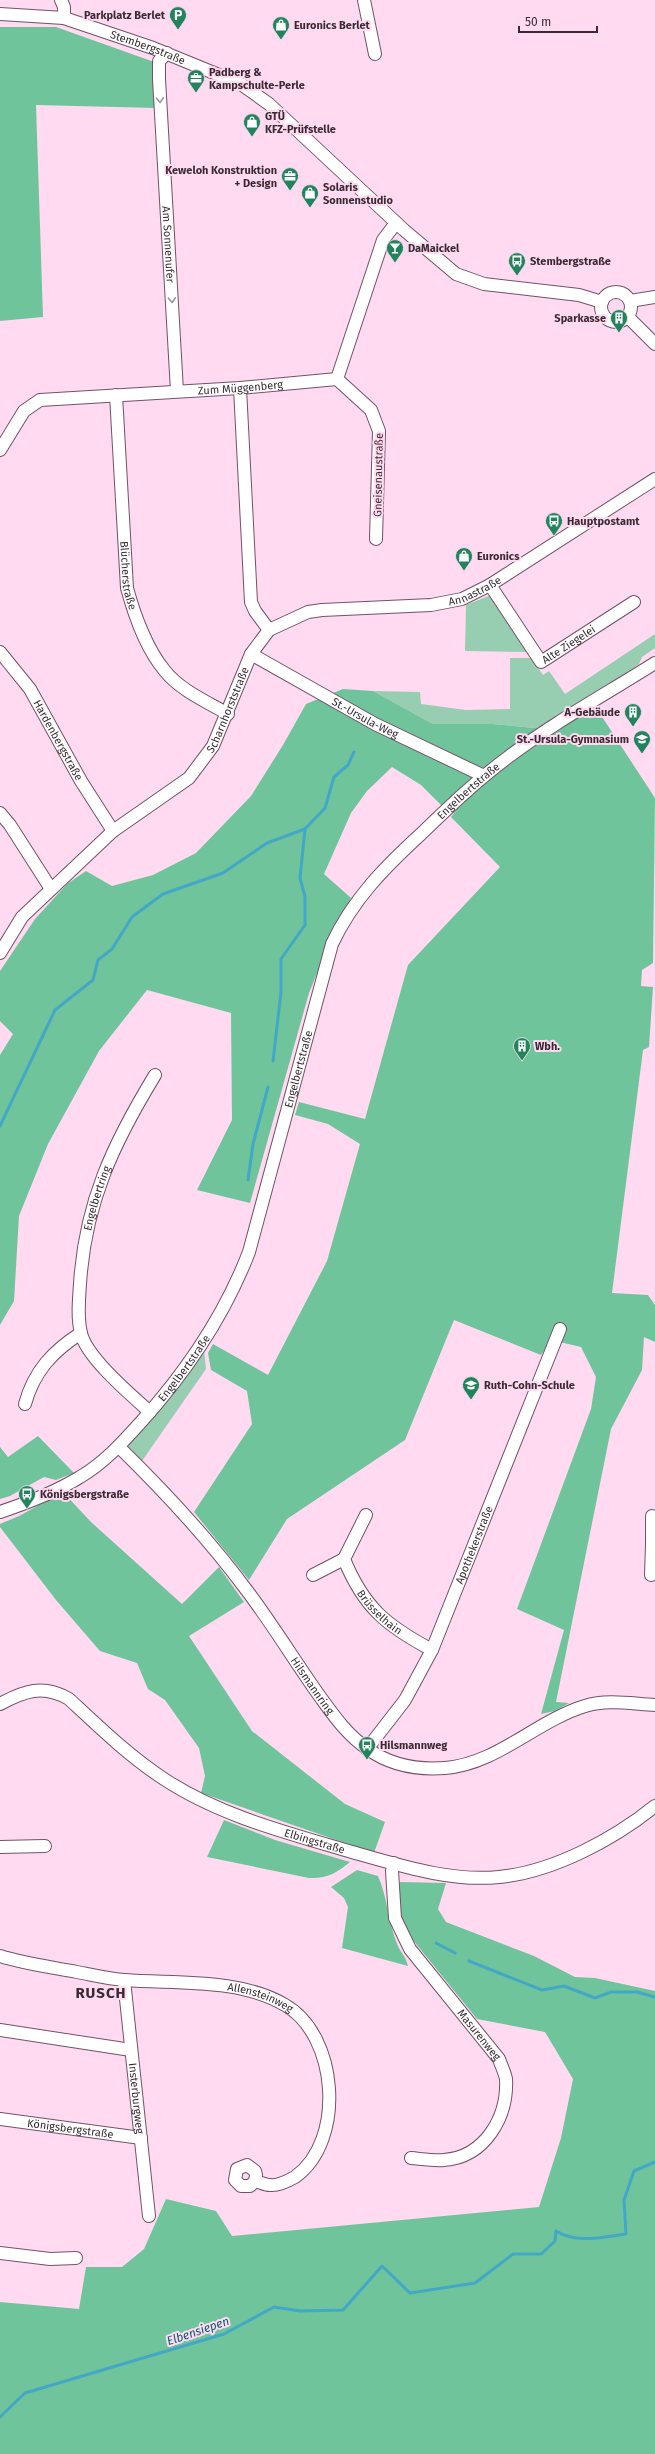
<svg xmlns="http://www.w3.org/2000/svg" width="655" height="2454" viewBox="0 0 655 2454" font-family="'Fira Sans',sans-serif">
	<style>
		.green { fill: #97ceb2 }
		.forest { fill: #70c49c }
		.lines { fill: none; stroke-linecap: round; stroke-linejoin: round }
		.stream { stroke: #43a7c6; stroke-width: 3 }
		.minor-casing { stroke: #725266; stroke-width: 14 }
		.minor { stroke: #fff; stroke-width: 12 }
		.oneway { stroke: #9c959a }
		.labels { text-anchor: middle; stroke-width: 4; stroke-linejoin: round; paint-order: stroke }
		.poi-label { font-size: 11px; font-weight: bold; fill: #392b34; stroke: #ffdaf0; text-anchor: start }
		.street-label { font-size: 11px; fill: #392b34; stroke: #ffdaf0 }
		.water-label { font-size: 12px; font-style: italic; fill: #045b71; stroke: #ffdaf0 }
		.district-label { font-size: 15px; font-weight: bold; letter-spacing: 1px; fill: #392b34; stroke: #ffdaf0 }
	</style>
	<rect width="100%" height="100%" fill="#ffdaf0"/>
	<g class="green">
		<polygon points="491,595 528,652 465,651 466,605"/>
		<polygon points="655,634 655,648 642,657 639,664 546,729 493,724 433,724 373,691 420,692 421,704 466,710 510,709 510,658 532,658 543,675 549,671 565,694"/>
		<polygon points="204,1350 206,1369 142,1461 126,1444"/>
	</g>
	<g class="forest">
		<polygon points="0,27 56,27 157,63 157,108 36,105 43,317 0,321"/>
		<path d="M343,689l30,2 60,33h60l53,5c-37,23 -74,44 -104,77l-21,-21 -29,-18 -25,24 -16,22 -27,61 27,24 -21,43 -21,52 -59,210 -53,-13 35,-70 -1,-107 -84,-23 -48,61 -51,93 -29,72 -5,85 -14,24v-270l13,-21 -13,-13v-50l35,-52 32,-35 19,-13 26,15 41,-11 43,-22 55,-57 32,-51 23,-41z"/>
		<path d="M595,706l60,92 -2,165 -11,7 -1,16 12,1 -4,60 -6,3 -31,243 36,2 7,10v37l-11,-5 -2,33 -31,59 -55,273 13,1 -14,8 -14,3 23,-84 -47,-21 74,-200 5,-32 -15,-30 -30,-7 -10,15 -87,-35 -49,120 -118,79 -38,61 -55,-68 58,-88 -5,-33 -36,-21 -3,-17 5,-9 55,31 59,-114 33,-117 -32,-20 -33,-9 4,-13 66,17 43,-154 92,-98 -49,-50c33,-46 97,-81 144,-111z"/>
		<polygon points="38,1436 74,1473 56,1480 44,1477 10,1496 0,1499 0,1447 8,1457"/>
		<polygon points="63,1492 91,1522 182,1604 219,1567 244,1602 189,1636 252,1731 345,1804 385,1822 374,1853 201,1793 205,1776 199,1748 165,1700 148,1689 137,1663 100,1651 56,1600 0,1527 0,1524 19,1516"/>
		<path d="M224,1820l51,20 75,22c-13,11 -24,17 -41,16l-102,-21z"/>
		<path d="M357,1870l21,6c9,20 10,44 18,65 3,10 10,15 12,25l-66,-18 6,-41 -4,-9 -13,-11z"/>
		<polygon points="400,1882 446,1883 438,1909 446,1922 534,1956 575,1977 595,1978 655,1991 655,2454 0,2454 0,2302 79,2309 86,2267 122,2267 144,2249 166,2199 216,2211 232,2236 539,2207 561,2138 573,2079 545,2032 477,2019 395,1918"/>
	</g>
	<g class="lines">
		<g class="stream">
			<polyline points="273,1061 281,992 281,959 305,925 305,897 300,878 305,829"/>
			<polyline points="0,1126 55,1010 93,980 98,960 112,949 132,917 163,894 223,873 267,843 305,829 325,808 334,777 348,765 354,752"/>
			<polyline points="248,1180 253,1144 268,1087"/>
			<polyline points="436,1943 455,1953"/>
			<polyline points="469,1961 542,1990 564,1986 595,1998 611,1992 637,1992 655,1997"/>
			<path d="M0,2417l25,-24 199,-59 50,-27 26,4 43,-1 39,-44 28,27 65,-10 38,-29h28l14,-13 1,-10c21,13 46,6 70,3l-2,-34 10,-29 21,-9"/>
		</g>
		<g class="minor-casing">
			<g id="minor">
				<polyline points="61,0 64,7 64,18"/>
				<polyline points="364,0 375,54"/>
				<path id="s1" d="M0,14l64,4 89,30 88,36 28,20 135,126 52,44 28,10 95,11 23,7"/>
				<path id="s2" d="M167,53l-8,8v18l18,312"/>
				<circle cx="616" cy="307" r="15"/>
				<polyline points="630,301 655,297"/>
				<polyline points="628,317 655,344"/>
				<polyline points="337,379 371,410 379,431 376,539"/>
				<polyline points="240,388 251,602 255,611 269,630"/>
				<path id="s3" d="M116,395l11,193c7,26 20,62 38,83 15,19 42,31 63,43"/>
				<path id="s4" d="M0,450l24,-39 16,-11 200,-12 97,-9 46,-139 13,-17"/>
				<path id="s5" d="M490,585l51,77 93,-60"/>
				<path id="s6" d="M0,652l30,37 51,92 32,50"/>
				<path id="s7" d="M251,654l124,70 109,52"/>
				<polyline points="0,813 10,825 51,889"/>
				<path id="s8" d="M0,953l22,-36 91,-86 76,-53 24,-32 38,-92 18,-24 39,-18 14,-2 109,-5 31,-6 28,-14 165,-106"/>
				<path d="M25,1404c9,-33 28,-53 56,-71"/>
				<path id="s9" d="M150,1412c-19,-17 -64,-55 -69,-79 -4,-15 -2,-34 -1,-49 5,-81 33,-140 75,-209"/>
				<path id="s10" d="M119,1447c45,44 88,90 126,141 27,35 50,74 76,110 13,18 27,38 47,51 22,16 50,21 77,19 52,-4 91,-47 140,-62 22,-7 48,-2 70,-1"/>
				<path id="s11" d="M0,1512c27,-9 56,-20 80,-35 24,-14 43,-35 61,-55 46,-51 83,-105 108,-170l83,-308c21,-45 53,-77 89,-110 28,-27 55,-53 86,-76 46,-35 99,-64 148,-95"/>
				<path id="s12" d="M366,1515l-22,44c20,49 43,67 88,91"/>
				<polyline points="652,1516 652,1545 655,1545"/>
				<polyline points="313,1575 344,1559"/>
				<polyline points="651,1575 652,1545"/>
				<path id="s13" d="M0,1704c24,-13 43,-20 69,-5 30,28 60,57 95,80 56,37 124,54 188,73 47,13 98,30 147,25 54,-5 115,-38 156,-71"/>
				<path id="s14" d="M367,1749l38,-49 27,-50 128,-321"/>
				<polyline points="0,1847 45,1846"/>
				<path id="s15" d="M394,1863l-2,8 3,47 15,31 89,110c2,6 6,14 7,20 2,38 -21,78 -62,81 -10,1 -22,-1 -33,-2"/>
				<path id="s16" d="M0,1956c25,8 51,11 77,16 16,3 32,7 48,8 51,4 115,-2 160,25 53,30 61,136 10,172 -7,4 -17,9 -25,8 -5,0 -10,-3 -15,-4l1,-6 -1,-4 -8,-6 -10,4 -2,11 6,6h9l5,-5"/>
				<path id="s17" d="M124,1980l25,236"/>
				<polyline points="0,2030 131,2050"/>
				<path id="s18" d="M0,2119l141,19"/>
				<polyline points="0,2253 50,2259 76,2258"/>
			</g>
		</g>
		<use href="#minor" class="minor"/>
	</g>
	<defs><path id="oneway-chevron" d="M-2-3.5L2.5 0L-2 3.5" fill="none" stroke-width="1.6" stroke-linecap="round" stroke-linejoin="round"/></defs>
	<g class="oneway">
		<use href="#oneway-chevron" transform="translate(160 100) rotate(87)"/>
		<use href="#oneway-chevron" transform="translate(172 300) rotate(87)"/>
	</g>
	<defs>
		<g id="parking-pin" transform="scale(0.9)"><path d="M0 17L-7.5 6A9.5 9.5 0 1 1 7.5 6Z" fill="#22845d" stroke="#ffdaf0"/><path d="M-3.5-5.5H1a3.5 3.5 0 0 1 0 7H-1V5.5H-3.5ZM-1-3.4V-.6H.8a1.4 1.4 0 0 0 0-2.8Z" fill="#fff"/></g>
		<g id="shop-pin" transform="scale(0.9)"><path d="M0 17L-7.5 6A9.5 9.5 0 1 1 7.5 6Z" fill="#22845d" stroke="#ffdaf0"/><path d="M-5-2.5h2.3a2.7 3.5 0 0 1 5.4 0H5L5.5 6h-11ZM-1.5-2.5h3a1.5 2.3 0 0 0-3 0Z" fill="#fff"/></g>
		<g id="office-pin" transform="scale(0.9)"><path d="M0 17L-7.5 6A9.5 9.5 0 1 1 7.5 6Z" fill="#22845d" stroke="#ffdaf0"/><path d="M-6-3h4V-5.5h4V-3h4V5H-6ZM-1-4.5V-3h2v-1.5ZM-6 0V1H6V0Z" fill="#fff"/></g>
		<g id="bar-pin" transform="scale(0.9)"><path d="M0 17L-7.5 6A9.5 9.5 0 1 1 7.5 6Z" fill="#22845d" stroke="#ffdaf0"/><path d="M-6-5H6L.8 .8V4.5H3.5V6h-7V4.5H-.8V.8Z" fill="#fff"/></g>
		<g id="bus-pin" transform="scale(0.9)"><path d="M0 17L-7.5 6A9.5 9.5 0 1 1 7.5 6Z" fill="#22845d" stroke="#ffdaf0"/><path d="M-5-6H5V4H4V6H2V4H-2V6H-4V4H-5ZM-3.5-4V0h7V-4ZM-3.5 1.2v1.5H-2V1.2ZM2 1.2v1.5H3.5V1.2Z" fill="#fff"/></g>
		<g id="building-pin" transform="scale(0.9)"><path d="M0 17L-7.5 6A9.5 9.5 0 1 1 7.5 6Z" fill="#22845d" stroke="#ffdaf0"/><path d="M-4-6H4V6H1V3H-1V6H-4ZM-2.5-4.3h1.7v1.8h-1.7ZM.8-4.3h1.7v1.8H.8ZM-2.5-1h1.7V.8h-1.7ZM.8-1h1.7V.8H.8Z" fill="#fff"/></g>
		<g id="school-pin" transform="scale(0.9)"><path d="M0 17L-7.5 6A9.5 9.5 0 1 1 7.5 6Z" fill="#22845d" stroke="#ffdaf0"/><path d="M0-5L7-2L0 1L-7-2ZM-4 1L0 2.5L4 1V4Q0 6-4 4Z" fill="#fff"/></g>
	</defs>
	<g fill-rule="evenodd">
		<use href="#parking-pin" x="178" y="15"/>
		<use href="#shop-pin" x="281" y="25"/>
		<use href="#office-pin" x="196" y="78"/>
		<use href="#shop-pin" x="252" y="122"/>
		<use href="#office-pin" x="290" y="176"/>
		<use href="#shop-pin" x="310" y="193"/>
		<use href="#bar-pin" x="395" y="248"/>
		<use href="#bus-pin" x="517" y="261"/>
		<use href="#building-pin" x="619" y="318"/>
		<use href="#bus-pin" x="554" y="521"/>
		<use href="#shop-pin" x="464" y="556"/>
		<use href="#building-pin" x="633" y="712"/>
		<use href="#school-pin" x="642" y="739"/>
		<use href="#building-pin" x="522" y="1046"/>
		<use href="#school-pin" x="471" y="1385"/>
		<use href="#bus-pin" x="27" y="1494"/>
		<use href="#bus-pin" x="367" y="1745"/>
	</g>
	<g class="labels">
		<g class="poi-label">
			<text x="165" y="19" text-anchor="end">Parkplatz Berlet</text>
			<text x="294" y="29">Euronics Berlet</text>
			<text x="209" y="76">Padberg &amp;<tspan x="209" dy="13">Kampschulte-Perle</tspan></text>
			<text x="265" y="120">GTÜ<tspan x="265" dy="13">KFZ-Prüfstelle</tspan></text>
			<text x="277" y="174" text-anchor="end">Keweloh Konstruktion<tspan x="277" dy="13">+ Design</tspan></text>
			<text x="323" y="191">Solaris<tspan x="323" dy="13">Sonnenstudio</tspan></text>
			<text x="408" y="252">DaMaickel</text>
			<text x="530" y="265">Stembergstraße</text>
			<text x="606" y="322" text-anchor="end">Sparkasse</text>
			<text x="567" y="525">Hauptpostamt</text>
			<text x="477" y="560">Euronics</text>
			<text x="620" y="716" text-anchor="end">A-Gebäude</text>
			<text x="629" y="743" text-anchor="end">St.-Ursula-Gymnasium</text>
			<text x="535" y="1050">Wbh.</text>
			<text x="484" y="1389">Ruth-Cohn-Schule</text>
			<text x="40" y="1498">Königsbergstraße</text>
			<text x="380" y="1749">Hilsmannweg</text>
		</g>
		<g class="street-label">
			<text dy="4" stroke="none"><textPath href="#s1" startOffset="153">Stembergstraße</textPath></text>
			<text dy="4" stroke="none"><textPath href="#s2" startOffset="195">Am Sonnenufer</textPath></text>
			<text dy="4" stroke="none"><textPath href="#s4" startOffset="266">Zum Müggenberg</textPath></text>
			<text transform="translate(378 475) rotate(-89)" y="4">Gneisenaustraße</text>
			<text dy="4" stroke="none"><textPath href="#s3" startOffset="181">Blücherstraße</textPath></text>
			<text dy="4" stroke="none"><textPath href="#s8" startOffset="642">Annastraße</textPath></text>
			<text dy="4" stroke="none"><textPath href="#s5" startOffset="125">Alte Ziegelei</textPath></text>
			<text dy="4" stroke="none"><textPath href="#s8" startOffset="339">Scharnhorststraße</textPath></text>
			<text dy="4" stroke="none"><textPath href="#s7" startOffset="131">St.-Ursula-Weg</textPath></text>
			<text dy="4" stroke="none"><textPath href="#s6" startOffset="106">Hardenbergstraße</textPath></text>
			<text dy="4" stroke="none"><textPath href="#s11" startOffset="898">Engelbertstraße</textPath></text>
			<text dy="4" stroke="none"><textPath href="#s11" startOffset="562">Engelbertstraße</textPath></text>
			<text dy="4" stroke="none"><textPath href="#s9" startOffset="243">Engelbertring</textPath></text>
			<text dy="4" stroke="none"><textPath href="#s11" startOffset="239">Engelbertstraße</textPath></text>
			<text dy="4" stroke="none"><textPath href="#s14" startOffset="232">Apothekerstraße</textPath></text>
			<text dy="4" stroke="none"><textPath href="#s12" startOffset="114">Brüsselhain</textPath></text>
			<text dy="4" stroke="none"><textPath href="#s10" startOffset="308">Hilsmannring</textPath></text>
			<text dy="4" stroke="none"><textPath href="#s13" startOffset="361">Elbingstraße</textPath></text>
			<text dy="4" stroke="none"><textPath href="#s16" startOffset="265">Allensteinweg</textPath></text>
			<text dy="4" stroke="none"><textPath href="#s15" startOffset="200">Masurenweg</textPath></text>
			<text dy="4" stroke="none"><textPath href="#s17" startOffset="119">Insterburgweg</textPath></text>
			<text dy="4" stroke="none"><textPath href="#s18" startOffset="71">Königsbergstraße</textPath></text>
		</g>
		<g class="water-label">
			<text transform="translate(198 2331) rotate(-19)" y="4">Elbensiepen</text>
		</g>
		<g class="district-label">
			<text x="101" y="1998">RUSCH</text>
		</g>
	</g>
	<path d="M519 26v6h78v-6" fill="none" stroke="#392b34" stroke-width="2"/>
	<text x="525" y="26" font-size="12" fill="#392b34" stroke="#ffdaf0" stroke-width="3" paint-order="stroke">50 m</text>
</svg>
